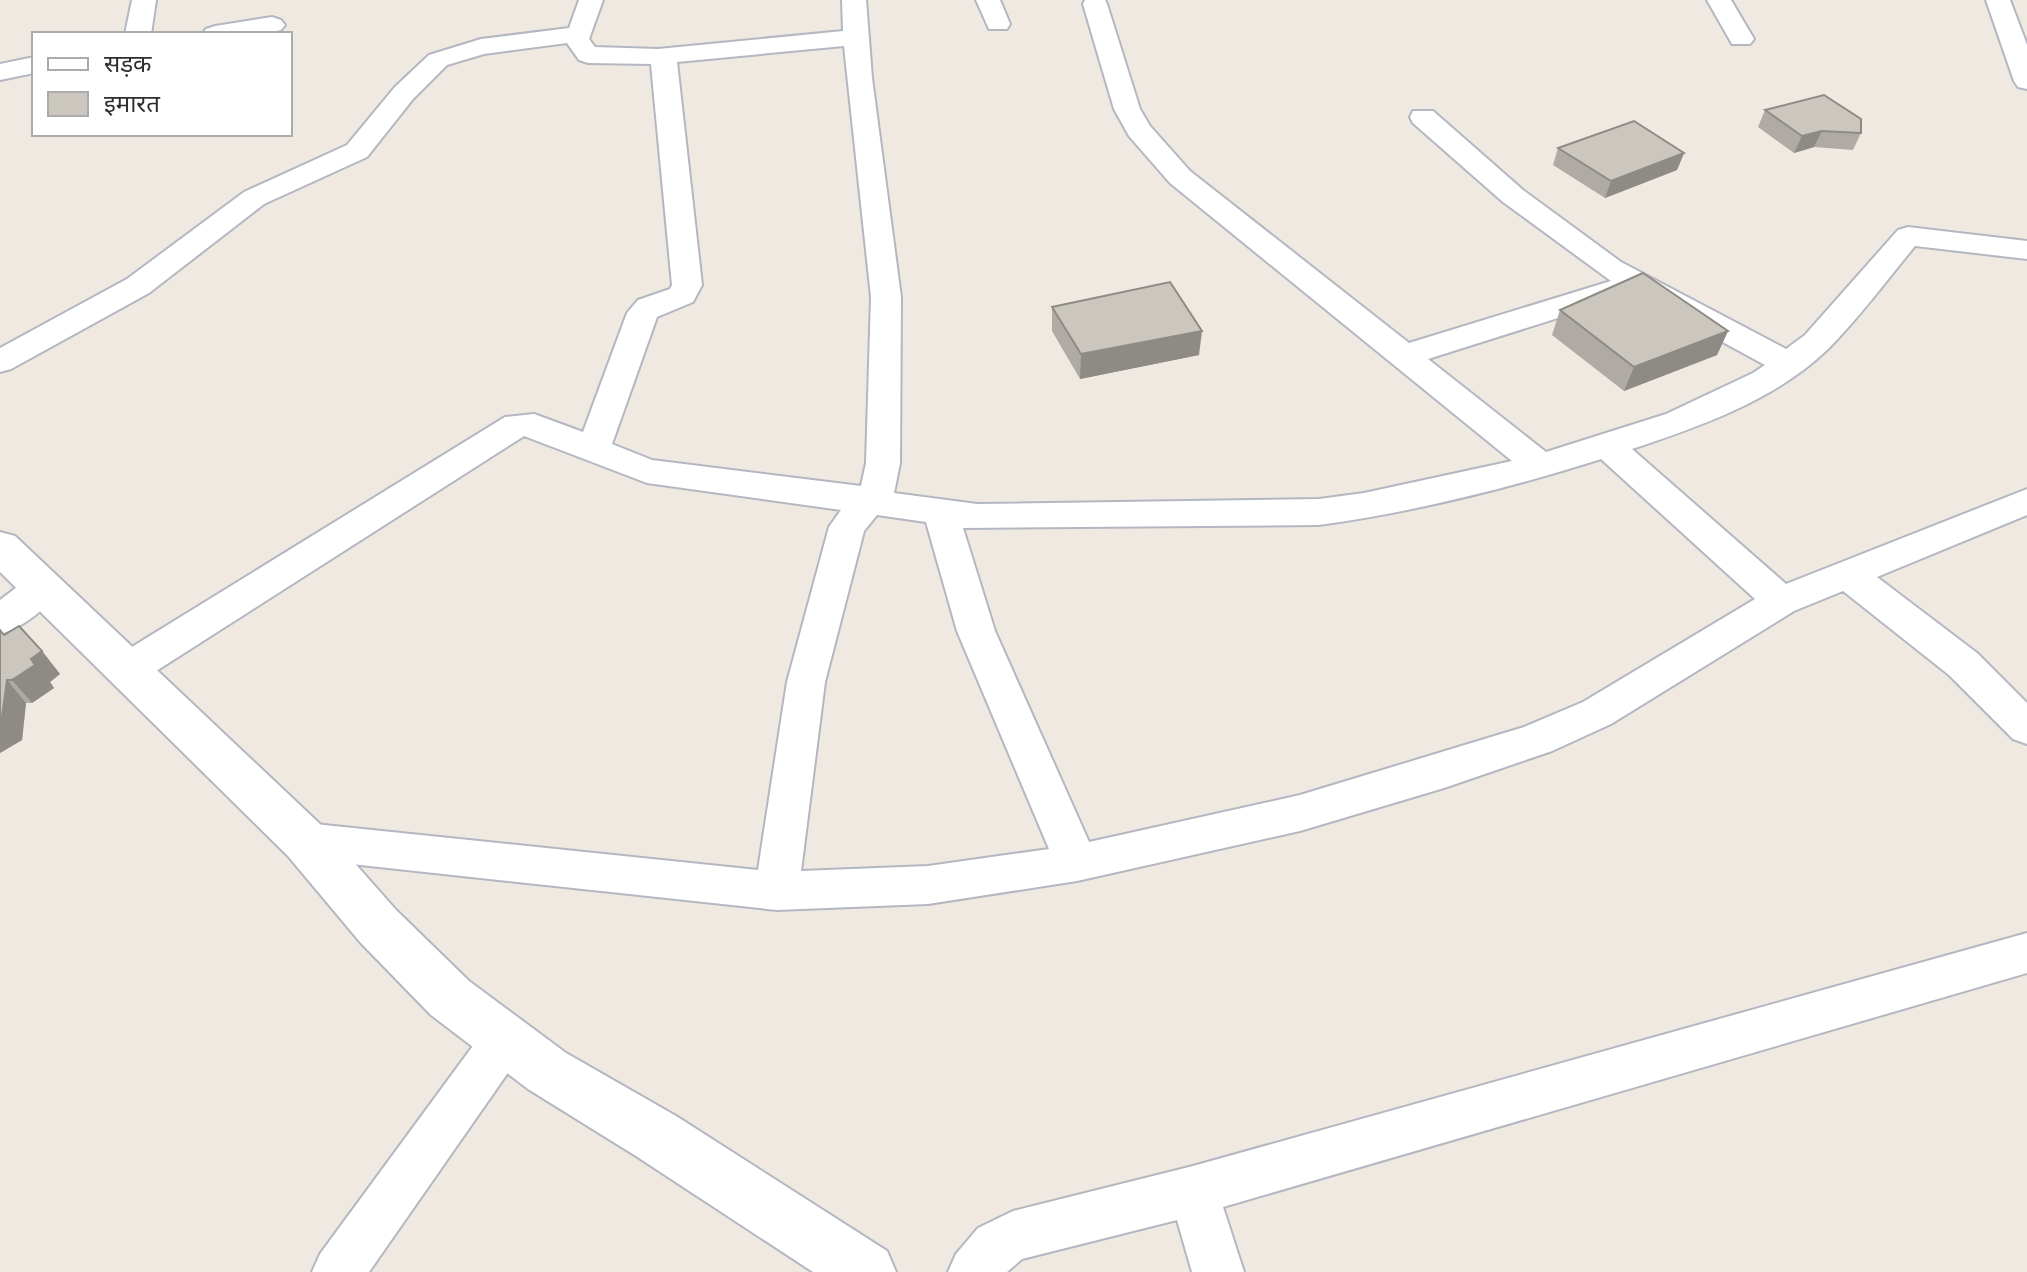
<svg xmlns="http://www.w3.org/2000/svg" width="2027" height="1272" viewBox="0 0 2027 1272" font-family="'Varela Round','Noto Sans Devanagari',sans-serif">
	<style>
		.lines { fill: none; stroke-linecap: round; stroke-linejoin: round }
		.minor-casing { stroke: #b4b7c1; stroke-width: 4 }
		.tertiary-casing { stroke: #b4b7c1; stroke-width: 4 }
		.minor { fill: #fff; fill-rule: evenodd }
		.tertiary { fill: #fff; fill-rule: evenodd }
		.wall { fill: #afaba4 }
		.shaded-wall { fill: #8e8b86 }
		.building { fill: #cbc7bf; stroke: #8e8b86; stroke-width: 2 }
	</style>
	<rect width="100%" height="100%" fill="#efe9e1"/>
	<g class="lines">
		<g class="minor-casing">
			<g id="minor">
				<polygon points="132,0 156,0 151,34 125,34"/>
				<path d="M579,0h24l-14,39 6,8 63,2 185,-18 -1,-31h24l6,78 29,219 -1,166 -6,30 83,11 342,-5 45,-6 148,-32 -342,-278 -41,-47 -15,-27 -31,-105 2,-4h20l2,4 33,105 10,17 40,45 219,172 202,-62 -108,-79 -90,-79 -3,-6 3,-6h20l90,79 98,72 165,87 19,-14 93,-105 10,-3 119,14v18l-112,-13c-28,34 -56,72 -87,103 -53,51 -127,77 -196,100l154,135 241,-95v26l-150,62 100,76 50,50v41l-14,-5 -64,-64 -106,-84 -49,20 -183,113 -59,27 -108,37 -144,43 -223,50 -149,23 -151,6 -472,-51 -15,-5 -6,-13 6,-13 15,-5 453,47 29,-188 42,-155 12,-17 -194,-27 -123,-47 -382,244 -14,4 -14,-4 -5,-11 5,-11 391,-241 29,-3 49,18 44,-119 11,-13 32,-11 2,-4 -21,-221 -63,-1 -9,-3 -12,-17 -83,11 -37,11 -34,34 -46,58 -103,47 -115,89 -138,76 -11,3v-24l127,-69 117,-87 103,-47 48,-58 34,-32 52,-16 88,-11zM844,46l27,251 -5,166 -5,23 -209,-26 -40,-16 45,-127 36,-15 9,-17 -25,-223zM1634,294l131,71 -12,8 -87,41 -120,38 -118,-93zM1601,459l154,140 -172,103 -59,25 -224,68 -211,47 -94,-211 -32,-103 356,-3c95,-13 191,-37 282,-66zM877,515l49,7 31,109 92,218 -121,17 -127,5 24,-189 39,-151z"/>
				<polygon points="976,0 1000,0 1010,24 1007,29 989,29"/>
				<polygon points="1707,0 1731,0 1754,39 1750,44 1732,44"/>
				<polygon points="1986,0 2010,0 2027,45 2027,89 2018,87 2014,81"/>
				<polygon points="272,17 281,20 285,25 281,30 263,34 202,34 206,29 215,26"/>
				<polygon points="34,57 34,73 0,80 0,64"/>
				<path d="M43,573l13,4 5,10c-11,20 -39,41 -61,47v-34l30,-23z"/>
				<polygon points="2027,933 2027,973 1223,1207 1244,1272 1192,1272 1177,1220 1022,1259 1007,1272 948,1272 956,1254 978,1228 1013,1211 1193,1166"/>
				<polygon points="505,1017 521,1024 528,1039 521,1054 369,1272 312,1272 320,1254 489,1024"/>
			</g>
		</g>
		<g class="tertiary-casing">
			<polygon id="tertiary" points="0,532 15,536 322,826 396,910 469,981 566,1053 676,1116 887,1251 896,1272 813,1272 636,1156 528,1089 431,1015 360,942 288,856 0,572"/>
		</g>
		<use href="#minor" class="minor"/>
		<use href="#tertiary" class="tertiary"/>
	</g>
	<g class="wall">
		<polygon points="1765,110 1861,133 1853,150 1814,147 1794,153 1758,127"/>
		<polygon points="1558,148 1684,153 1677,170 1605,198 1553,165"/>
		<polygon points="1052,307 1199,355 1080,379 1052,331"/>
		<polygon points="1560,310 1728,331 1717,355 1624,391 1552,335"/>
		<polygon points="0,630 4,635 42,651 60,674 50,682 54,688 32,703 26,703 22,740 0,753"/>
	</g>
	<g class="shaded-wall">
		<polygon points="1822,131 1814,147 1794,153 1802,136"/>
		<polygon points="1684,153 1677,170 1605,198 1611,181"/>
		<polygon points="1202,331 1199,355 1080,379 1081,354"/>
		<polygon points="1728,331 1717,355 1624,391 1634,367"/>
		<polygon points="42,651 60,674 50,682 54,688 32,703 12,680 31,659"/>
		<polygon points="7,680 26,703 22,740 0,753 0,718"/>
	</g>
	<g class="building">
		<polygon points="1824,95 1861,119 1861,133 1822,131 1802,136 1765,110"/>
		<polygon points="1634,121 1684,153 1611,181 1558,148"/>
		<polygon points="1643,273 1728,331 1634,367 1560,310"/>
		<polygon points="1170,282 1202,331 1081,354 1052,307"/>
		<polygon points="19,626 42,651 31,659 35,665 12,680 7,680 2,717 0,718 0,630 4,635"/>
	</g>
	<rect x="32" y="32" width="260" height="104" fill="#ffffff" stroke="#ababab" stroke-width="2"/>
	<rect x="48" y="58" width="40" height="12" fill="#ffffff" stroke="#ababab" stroke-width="2"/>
	<text x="104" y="72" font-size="24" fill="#2e2e2e">सड़क</text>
	<rect x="48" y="92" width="40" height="24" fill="#cbc7bf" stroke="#ababab" stroke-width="2"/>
	<text x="104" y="112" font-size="24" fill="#2e2e2e">इमारत</text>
</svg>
